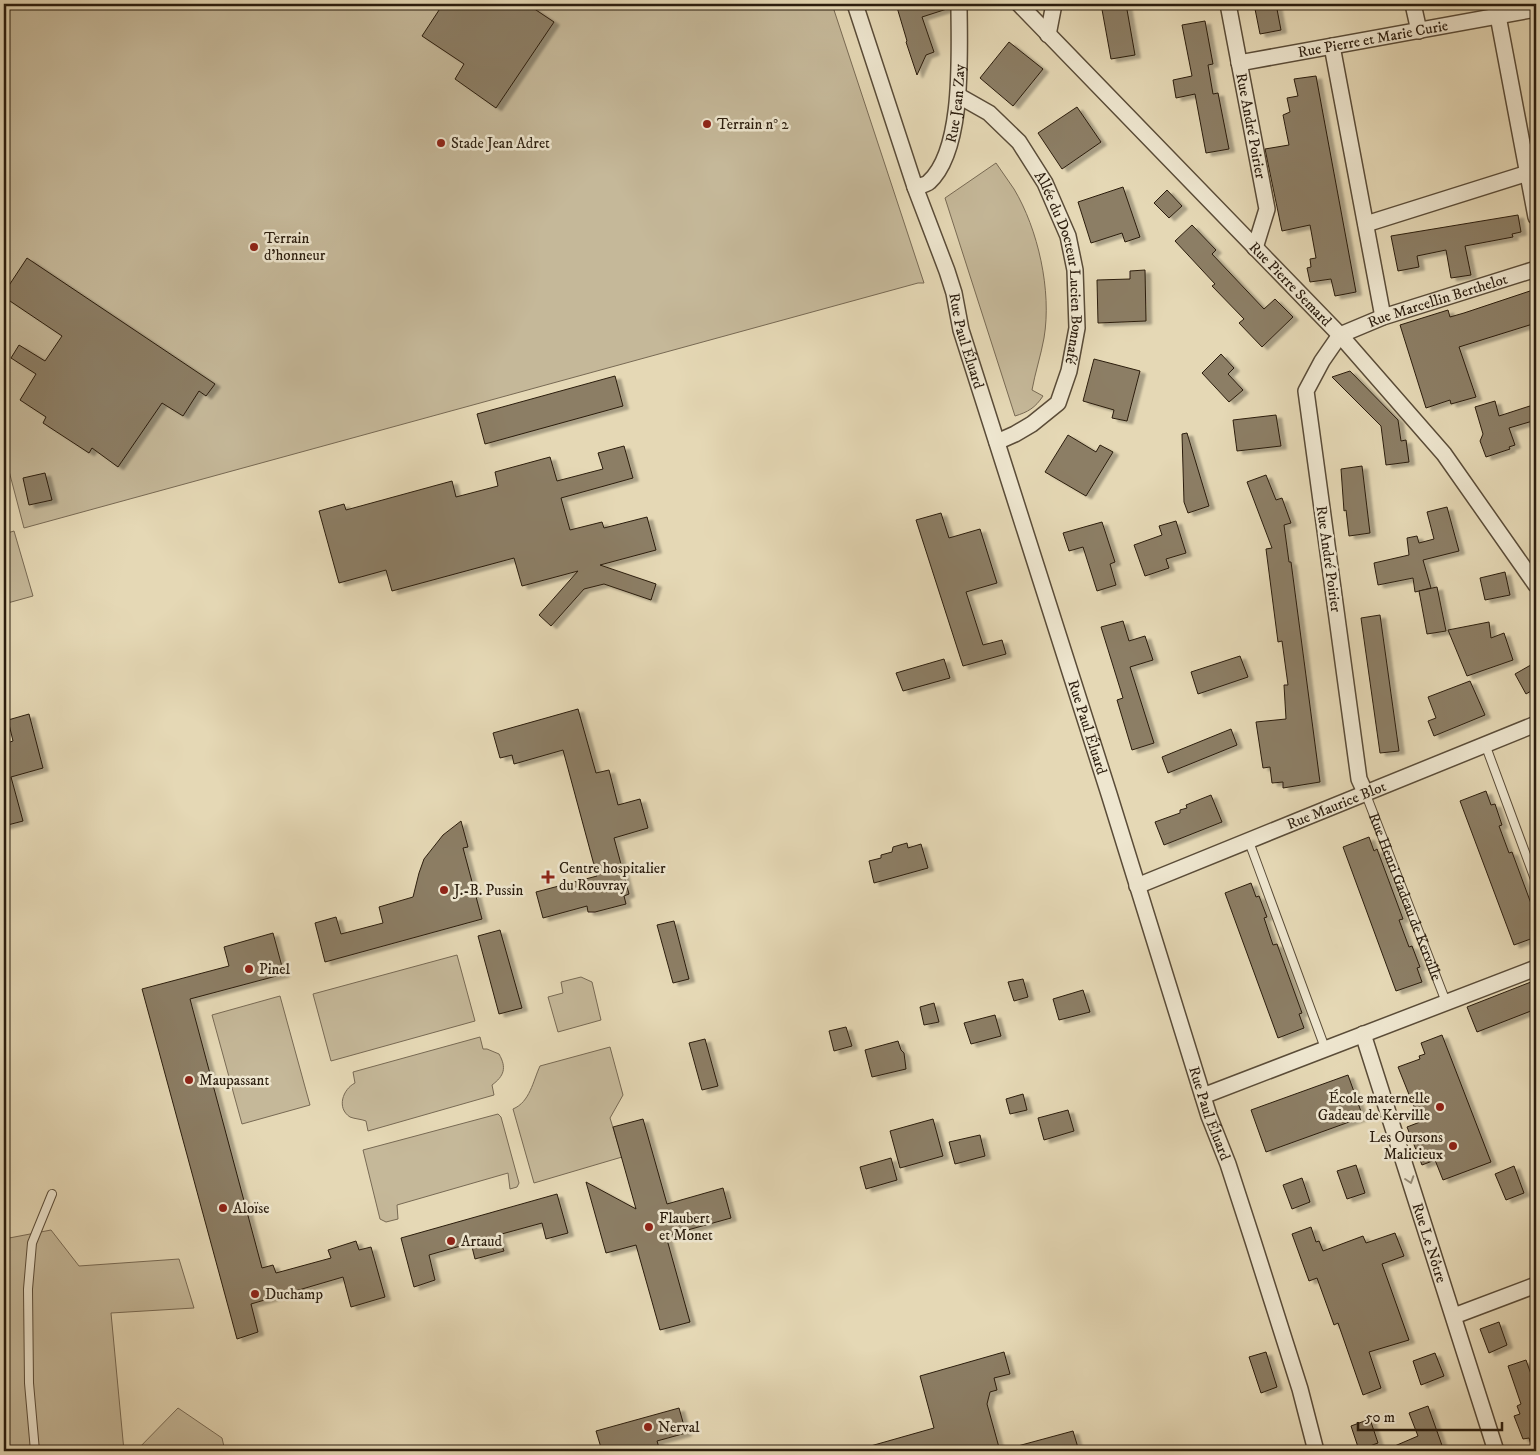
<svg xmlns="http://www.w3.org/2000/svg" width="1540" height="1455" viewBox="0 0 1540 1455" font-family="'IM FELL DW Pica',serif">
	<style>
		.green { fill: #c5b899; stroke: #786a54 }
		.building { fill: #8c7e65; stroke: #2b1d0e; filter: url(#shadow) }
		.lines { fill: none; stroke-linecap: round; stroke-linejoin: round }
		.service-casing { stroke: #5a4c38; stroke-width: 10 }
		.minor-casing { stroke: #5a4c38; stroke-width: 18 }
		.service { stroke: #eee6cf; stroke-width: 8 }
		.minor { stroke: #eee6cf; stroke-width: 15 }
		.oneway { stroke: #968c78 }
		.poi-dot { fill: #8f2418; stroke: #eee6cf; stroke-width: 2 }
		.labels { text-anchor: middle; stroke-width: 5; stroke-linejoin: round; paint-order: stroke }
		.street-label { font-size: 15px; fill: #2b1d0e; stroke: #eee6cf }
		.poi-label { font-size: 15px; fill: #2b1d0e; stroke: #eee6cf; text-anchor: start }
	</style>
	<defs>
		<filter id="shadow"><feDropShadow dx="5.5" dy="3" stdDeviation="1" flood-color="#0004"/></filter>
	</defs>
	<rect width="100%" height="100%" fill="#e5d8b5"/>
	<filter id="stains"><feTurbulence type="fractalNoise" baseFrequency=".004" numOctaves="4"/><feColorMatrix values="0 0 0 0 .2 0 0 0 0 .09 0 0 0 0 .02 0 0 0 .5 -.17"/></filter>
	<radialGradient id="worn" r=".72"><stop offset=".6" stop-color="#630" stop-opacity="0"/><stop offset="1" stop-color="#630" stop-opacity=".3"/></radialGradient>
	<g class="green">
		<polygon points="4,4 832,4 924,283 918,283 24,528 4,452"/>
		<path d="M996,163c6,9 12,17 18,26 24,40 38,102 30,149 -3,17 -9,35 -12,52l11,6c-8,12 -15,16 -28,20l-70,-218z"/>
		<polygon points="14,531 33,596 4,604 4,534"/>
		<polygon points="457,955 475,1021 331,1061 313,994"/>
		<polygon points="581,977 592,982 601,1020 558,1032 548,997 563,993 561,982"/>
		<polygon points="280,996 310,1105 242,1124 212,1015"/>
		<path d="M480,1037l3,12h4l12,5c8,14 5,22 -7,31l2,10 -126,36 -2,-10c-5,-2 -11,-2 -16,-4 -14,-9 -7,-28 5,-34l-2,-11z"/>
		<path d="M610,1047l13,48 -13,23 12,39 -88,26 -21,-74c17,-7 20,-28 27,-43z"/>
		<polygon points="498,1114 501,1117 519,1183 517,1187 510,1189 508,1173 397,1205 398,1219 386,1222 380,1219 363,1150"/>
		<polygon points="51,1230 79,1266 179,1259 194,1308 111,1313 124,1451 4,1451 4,1321 7,1318 9,1301 4,1290 4,1239"/>
		<polygon points="178,1408 222,1438 225,1451 136,1451"/>
	</g>
	<g class="building">
		<polygon points="443,4 527,4 554,22 496,108 455,79 464,64 422,36"/>
		<polygon points="896,4 950,4 950,8 922,17 934,52 926,55 917,75 906,42 907,41"/>
		<polygon points="1101,4 1126,4 1135,55 1111,59"/>
		<polygon points="1254,4 1276,4 1281,30 1260,34"/>
		<polygon points="1205,21 1213,64 1208,65 1213,94 1218,93 1229,149 1206,153 1195,94 1176,98 1173,80 1192,76 1182,25"/>
		<polygon points="1009,42 1043,69 1013,106 980,78"/>
		<polygon points="1316,76 1356,292 1335,296 1331,279 1310,282 1307,268 1311,267 1310,259 1316,258 1310,225 1282,231 1265,149 1289,145 1283,115 1290,112 1287,98 1298,96 1294,79"/>
		<polygon points="1077,107 1101,142 1062,169 1038,133"/>
		<polygon points="1123,187 1140,237 1125,242 1122,233 1091,243 1078,202"/>
		<polygon points="1167,190 1182,206 1169,218 1154,203"/>
		<polygon points="1518,215 1521,232 1512,234 1513,237 1465,246 1471,275 1451,278 1446,250 1417,256 1419,267 1398,271 1391,236"/>
		<polygon points="1192,225 1216,250 1212,254 1264,309 1275,299 1293,317 1262,347 1239,323 1244,319 1212,286 1215,284 1175,241"/>
		<polygon points="27,258 215,384 206,396 199,391 183,416 162,403 118,467 92,448 89,453 43,423 46,417 20,400 36,374 11,358 19,345 45,361 62,336 4,297 4,293"/>
		<polygon points="1145,270 1146,321 1098,323 1097,280 1130,279 1130,271"/>
		<polygon points="1536,289 1536,323 1459,347 1476,397 1451,404 1450,400 1426,408 1400,325 1448,310 1450,317 1464,313"/>
		<polygon points="1221,354 1234,368 1228,374 1243,390 1229,402 1202,373"/>
		<polygon points="1094,359 1140,371 1127,421 1112,418 1114,410 1083,401"/>
		<polygon points="1350,371 1398,420 1401,441 1406,440 1409,462 1386,465 1381,426 1332,377"/>
		<polygon points="615,376 623,406 485,444 477,414"/>
		<polygon points="1495,401 1499,416 1536,404 1536,420 1509,428 1515,445 1509,447 1510,449 1486,457 1480,441 1483,434 1475,407"/>
		<polygon points="1276,415 1281,446 1237,451 1233,420"/>
		<polygon points="1187,433 1209,506 1188,513 1184,502 1182,434"/>
		<polygon points="1068,435 1096,452 1100,445 1113,452 1086,496 1045,472"/>
		<polygon points="624,446 633,478 561,498 570,530 602,522 604,528 647,517 656,550 600,565 656,584 651,600 604,584 584,589 551,626 539,615 578,571 522,586 514,558 392,591 386,570 339,583 319,511 344,504 346,510 452,481 456,497 498,486 495,472 550,457 557,481 603,469 598,453"/>
		<polygon points="1362,466 1370,533 1349,536 1346,510 1344,511 1341,469"/>
		<polygon points="45,473 52,500 29,505 23,478"/>
		<polygon points="1266,475 1276,500 1282,498 1291,523 1284,525 1289,562 1291,562 1320,782 1283,788 1283,782 1272,783 1270,767 1263,768 1256,722 1286,719 1284,685 1288,685 1282,641 1278,642 1266,549 1272,548 1247,482"/>
		<polygon points="1447,507 1459,551 1423,560 1431,588 1415,592 1413,578 1378,585 1374,563 1409,555 1407,538 1417,536 1419,543 1434,539 1427,512"/>
		<polygon points="941,513 949,538 980,529 997,583 966,592 983,645 1002,640 1006,654 963,666 916,520"/>
		<polygon points="1176,521 1186,553 1166,559 1169,568 1145,576 1134,545 1162,535 1159,526"/>
		<polygon points="1102,522 1115,562 1110,564 1116,585 1097,591 1083,547 1069,551 1063,533"/>
		<polygon points="1505,572 1510,595 1485,600 1480,578"/>
		<polygon points="1437,587 1446,631 1427,634 1419,591"/>
		<polygon points="1380,615 1399,751 1380,753 1361,618"/>
		<polygon points="1123,621 1129,641 1145,636 1153,660 1130,667 1154,743 1132,750 1117,700 1123,698 1101,627"/>
		<polygon points="1489,622 1491,638 1504,633 1513,660 1467,676 1448,630"/>
		<polygon points="1240,656 1248,677 1198,694 1191,672"/>
		<polygon points="944,659 950,678 903,691 896,673"/>
		<polygon points="1536,662 1536,688 1526,694 1515,674"/>
		<polygon points="1470,681 1485,715 1434,736 1428,721 1436,718 1428,697"/>
		<polygon points="578,709 596,773 609,770 618,805 640,799 648,828 614,838 629,894 624,896 626,904 595,912 588,912 587,906 543,918 536,892 597,876 563,750 514,764 512,755 500,758 493,733"/>
		<polygon points="29,714 43,768 11,777 23,821 4,826 4,744 13,741 8,720"/>
		<polygon points="1231,729 1237,745 1168,773 1162,757"/>
		<polygon points="1486,791 1491,805 1495,804 1502,825 1499,826 1509,853 1512,852 1536,917 1536,937 1514,945 1460,801"/>
		<polygon points="1211,795 1222,822 1164,845 1155,822 1180,813 1180,810 1187,808 1186,805"/>
		<polygon points="461,821 468,847 463,848 482,919 325,962 315,923 336,917 341,934 383,923 379,907 413,897 419,873 424,859 443,835"/>
		<polygon points="1369,837 1374,851 1377,849 1403,919 1399,920 1409,947 1412,946 1420,967 1417,968 1422,982 1396,991 1343,847"/>
		<polygon points="907,843 908,848 921,844 928,868 874,883 869,861 881,858 881,855 892,852 893,847"/>
		<polygon points="1251,883 1256,897 1259,896 1267,917 1264,918 1273,945 1277,944 1302,1013 1299,1014 1304,1028 1278,1038 1225,893"/>
		<polygon points="674,921 689,979 673,983 657,925"/>
		<polygon points="500,930 522,1008 499,1014 478,936"/>
		<polygon points="273,933 284,974 190,999 262,1268 273,1265 276,1273 331,1258 328,1250 356,1241 359,1250 371,1247 385,1297 351,1307 343,1277 251,1304 258,1332 237,1339 142,989 229,966 224,947"/>
		<polygon points="1023,979 1028,997 1014,1001 1008,982"/>
		<polygon points="1536,980 1536,1009 1477,1032 1467,1007"/>
		<polygon points="1083,990 1090,1012 1059,1020 1053,999"/>
		<polygon points="934,1003 939,1022 924,1025 920,1007"/>
		<polygon points="995,1015 1001,1036 971,1044 964,1023"/>
		<polygon points="846,1027 852,1046 834,1051 829,1031"/>
		<polygon points="1442,1035 1491,1162 1443,1180 1435,1160 1422,1165 1407,1127 1420,1122 1398,1067 1420,1059 1419,1056 1425,1054 1421,1043"/>
		<polygon points="705,1039 718,1086 702,1090 689,1043"/>
		<polygon points="898,1041 901,1050 904,1053 906,1069 872,1077 865,1050"/>
		<polygon points="1348,1075 1363,1117 1266,1152 1251,1110"/>
		<polygon points="1023,1094 1027,1110 1010,1114 1006,1099"/>
		<polygon points="1068,1110 1074,1131 1044,1140 1038,1118"/>
		<polygon points="643,1119 667,1204 723,1188 731,1218 666,1236 690,1322 660,1330 636,1245 606,1253 586,1182 636,1209 613,1127"/>
		<polygon points="933,1119 943,1156 900,1168 890,1131"/>
		<polygon points="980,1135 985,1156 955,1164 949,1142"/>
		<polygon points="891,1158 897,1180 866,1189 860,1167"/>
		<polygon points="1356,1165 1365,1193 1347,1199 1337,1171"/>
		<polygon points="1514,1166 1524,1193 1506,1200 1495,1174"/>
		<polygon points="1302,1178 1310,1202 1292,1209 1283,1185"/>
		<polygon points="557,1194 568,1233 546,1239 542,1223 498,1235 504,1251 475,1259 471,1243 429,1255 435,1280 414,1287 401,1238"/>
		<polygon points="1311,1227 1316,1242 1319,1241 1323,1251 1363,1236 1366,1243 1395,1233 1404,1256 1382,1264 1409,1340 1369,1352 1381,1388 1363,1395 1338,1323 1334,1325 1317,1278 1309,1281 1292,1234"/>
		<polygon points="1499,1322 1507,1345 1489,1353 1480,1329"/>
		<polygon points="1004,1352 1010,1374 994,1378 997,1390 990,1392 987,1404 1000,1451 867,1451 867,1447 934,1428 920,1376"/>
		<polygon points="1266,1352 1277,1387 1261,1393 1249,1357"/>
		<polygon points="1435,1353 1444,1376 1421,1385 1413,1361"/>
		<polygon points="1526,1360 1532,1377 1536,1375 1536,1451 1533,1451 1529,1438 1523,1439 1514,1416 1520,1414 1517,1406 1521,1404 1508,1366"/>
		<polygon points="1428,1406 1444,1451 1383,1451 1418,1436 1409,1413"/>
		<polygon points="679,1408 686,1433 657,1441 660,1451 602,1451 596,1431"/>
		<polygon points="1370,1419 1378,1443 1359,1450 1351,1426"/>
		<polygon points="1073,1431 1079,1451 1015,1451 1014,1447"/>
	</g>
	<g class="lines">
		<g class="service-casing">
			<g id="service">
				<polyline points="1485,744 1536,882"/>
				<path id="s1" d="M1365,792l81,210"/>
				<polyline points="1248,839 1325,1048"/>
				<polyline points="35,1451 29,1383 28,1289 32,1243 52,1194"/>
			</g>
		</g>
		<g class="minor-casing">
			<g id="minor">
				<path id="s2" d="M855,4l60,183 32,84 7,22 7,37 148,464 100,322 19,48 25,77 47,148 16,62"/>
				<path id="s3" d="M1019,4l321,331 104,119 92,131"/>
				<path id="s4" d="M1228,4l39,205 -12,39"/>
				<polyline points="1413,4 1419,31"/>
				<polyline points="1498,16 1536,217"/>
				<polyline points="1048,35 1054,4"/>
				<polyline points="1332,46 1383,317"/>
				<path id="s5" d="M1239,63l297,-54"/>
				<path id="s6" d="M959,96l30,17 30,29 26,41 23,53 7,34 2,58 -8,43 -11,32 -26,21 -17,10 -18,8"/>
				<path id="s7" d="M915,187c4,-1 11,-2 14,-5 36,-33 30,-132 30,-178"/>
				<polyline points="1366,224 1528,173"/>
				<path id="s8" d="M1365,792l-6,-13 -53,-388 16,-30 18,-26 43,-18 153,-48"/>
				<path id="s9" d="M1137,886l399,-162"/>
				<path id="s10" d="M1363,1034l133,417"/>
				<polyline points="1203,1096 1536,968"/>
				<polyline points="1454,1316 1536,1285"/>
			</g>
		</g>
		<use href="#service" class="service"/>
		<use href="#minor" class="minor"/>
	</g>
	<defs><path id="oneway-chevron" d="M-2-3.5L2.5 0L-2 3.5" fill="none" stroke-width="1.6" stroke-linecap="round" stroke-linejoin="round" transform="scale(1.25)"/></defs>
	<use class="oneway" href="#oneway-chevron" transform="translate(1410 1180) rotate(72)"/>
	<g class="poi-dot">
		<circle cx="707" cy="124" r="5"/>
		<circle cx="441" cy="143" r="5"/>
		<circle cx="254" cy="247" r="5"/>
		<path d="M545.5 869.5h5v5h5v5h-5v5h-5v-5h-5v-5h5z"/>
		<circle cx="444" cy="890" r="5"/>
		<circle cx="249" cy="969" r="5"/>
		<circle cx="189" cy="1080" r="5"/>
		<circle cx="1440" cy="1107" r="5"/>
		<circle cx="1453" cy="1146" r="5"/>
		<circle cx="223" cy="1208" r="5"/>
		<circle cx="649" cy="1227" r="5"/>
		<circle cx="451" cy="1241" r="5"/>
		<circle cx="255" cy="1294" r="5"/>
		<circle cx="648" cy="1427" r="5"/>
	</g>
	<g class="labels">
		<g class="street-label">
			<text dy="5" stroke="none"><textPath href="#s5" startOffset="136">Rue Pierre et Marie Curie</textPath></text>
			<text dy="5" stroke="none"><textPath href="#s7" startOffset="100">Rue Jean Zay</textPath></text>
			<text dy="5" stroke="none"><textPath href="#s4" startOffset="124">Rue André Poirier</textPath></text>
			<text dy="5" stroke="none"><textPath href="#s6" startOffset="212">Allée du Docteur Lucien Bonnafé</textPath></text>
			<text dy="5" stroke="none"><textPath href="#s3" startOffset="390">Rue Pierre Semard</textPath></text>
			<text dy="5" stroke="none"><textPath href="#s8" startOffset="575">Rue Marcellin Berthelot</textPath></text>
			<text dy="5" stroke="none"><textPath href="#s2" startOffset="355">Rue Paul Éluard</textPath></text>
			<text transform="translate(1329 559) rotate(82)" y="5">Rue André Poirier</text>
			<text dy="5" stroke="none"><textPath href="#s2" startOffset="760">Rue Paul Éluard</textPath></text>
			<text dy="5" stroke="none"><textPath href="#s9" startOffset="215">Rue Maurice Blot</textPath></text>
			<text dy="5" stroke="none"><textPath href="#s1" startOffset="112">Rue Henri Gadeau de Kerville</textPath></text>
			<text dy="5" stroke="none"><textPath href="#s2" startOffset="1165">Rue Paul Éluard</textPath></text>
			<text dy="5" stroke="none"><textPath href="#s10" startOffset="219">Rue Le Nôtre</textPath></text>
		</g>
		<g class="poi-label">
			<text x="717" y="129">Terrain n° 2</text>
			<text x="451" y="148">Stade Jean Adret</text>
			<text x="264" y="243">Terrain<tspan x="264" dy="17">d'honneur</tspan></text>
			<text x="559" y="873">Centre hospitalier<tspan x="559" dy="17">du Rouvray</tspan></text>
			<text x="454" y="895">J.-B. Pussin</text>
			<text x="259" y="974">Pinel</text>
			<text x="199" y="1085">Maupassant</text>
			<text x="1430" y="1103" text-anchor="end">École maternelle<tspan x="1430" dy="17">Gadeau de Kerville</tspan></text>
			<text x="1443" y="1142" text-anchor="end">Les Oursons<tspan x="1443" dy="17">Malicieux</tspan></text>
			<text x="233" y="1213">Aloïse</text>
			<text x="659" y="1223">Flaubert<tspan x="659" dy="17">et Monet</tspan></text>
			<text x="461" y="1246">Artaud</text>
			<text x="265" y="1299">Duchamp</text>
			<text x="658" y="1432">Nerval</text>
		</g>
	</g>
	<rect width="1540" height="1455" fill="none" stroke="#e5d8b5" stroke-width="20"/>
	<rect x="5" y="5" width="1530" height="1445" fill="none" stroke="#2b1d0e" stroke-width="2.5"/>
	<rect x="10" y="10" width="1520" height="1435" fill="none" stroke="#2b1d0e"/>
	<path d="M1358 1422v8h144v-8" fill="none" stroke="#2b1d0e" stroke-width="2.5"/>
	<text x="1365" y="1422" font-size="15" fill="#2b1d0e" stroke="#eee6cf" stroke-width="4" paint-order="stroke">50 m</text>
	<rect width="100%" height="100%" filter="url(#stains)"/>
	<rect width="100%" height="100%" fill="url(#worn)"/>
</svg>
